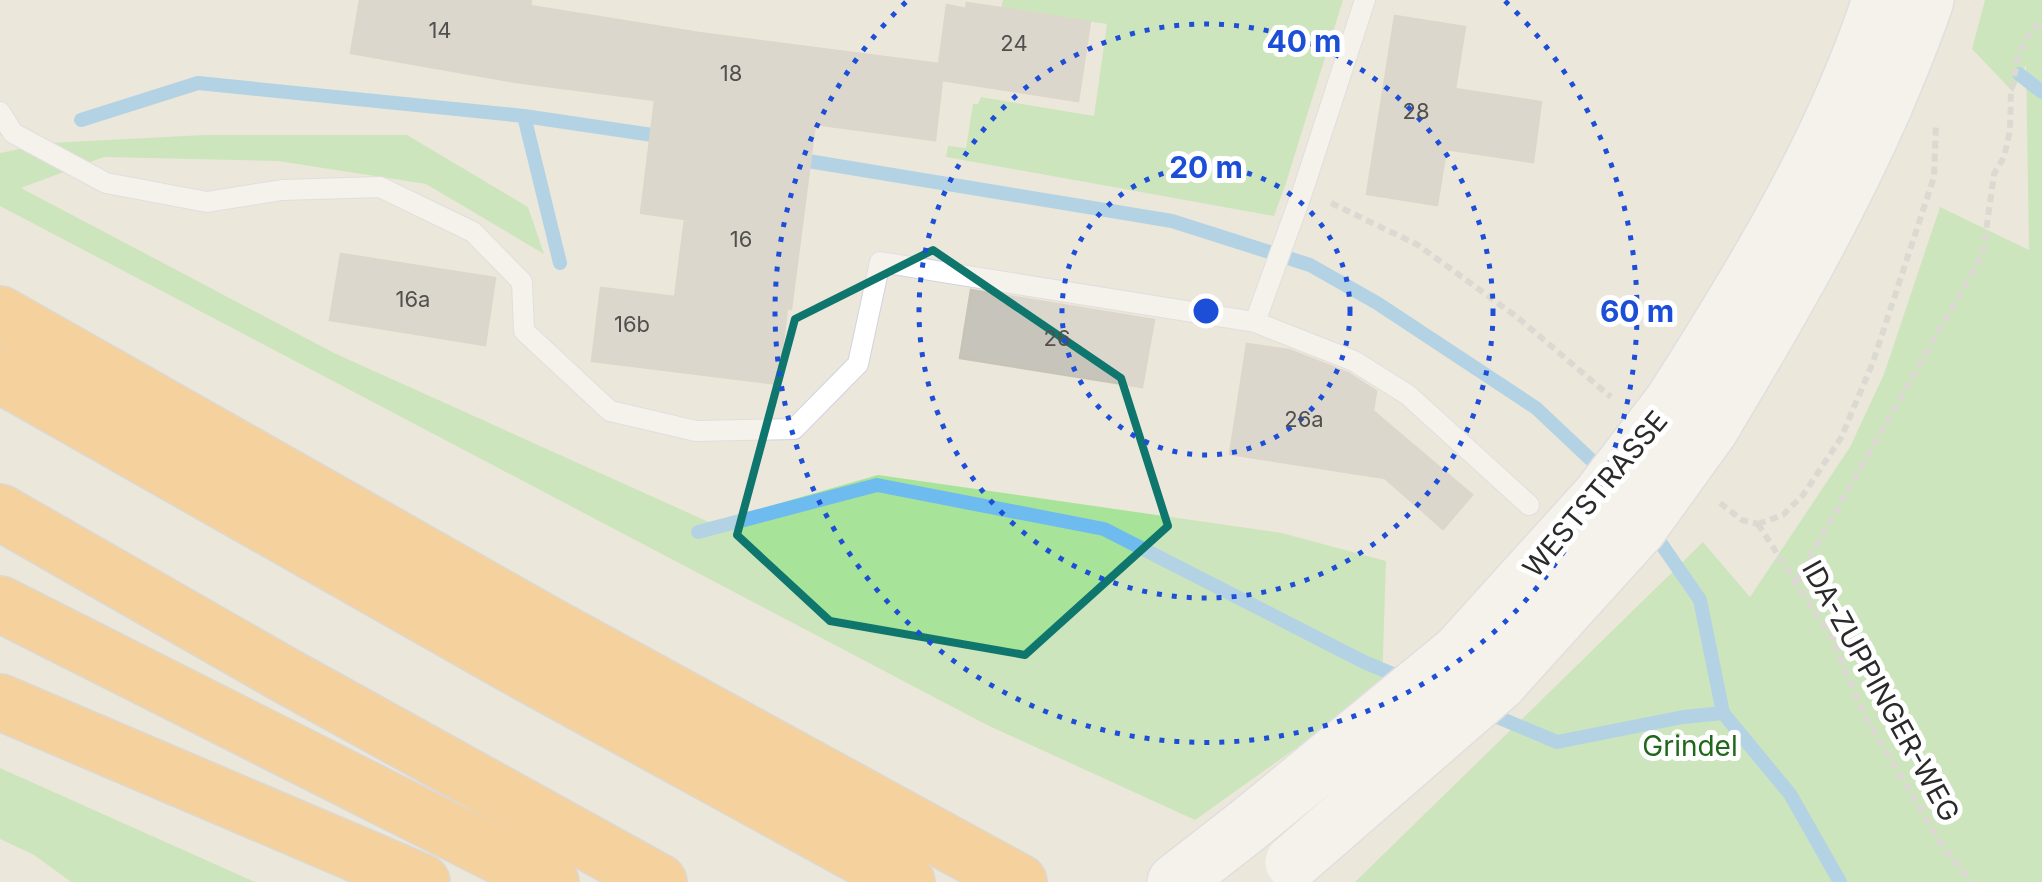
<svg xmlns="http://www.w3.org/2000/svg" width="2042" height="882" viewBox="0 0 2042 882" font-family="Inter,sans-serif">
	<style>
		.green { fill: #a7e398 }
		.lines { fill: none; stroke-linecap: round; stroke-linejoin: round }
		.stream { stroke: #6ebbef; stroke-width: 14 }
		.building { fill: #c7c4bb; stroke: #c7c3b5; stroke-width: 2.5 }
		.lane-casing { stroke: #d1d2e3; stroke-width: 22 }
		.secondary-casing { stroke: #d1d2e3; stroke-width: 58 }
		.highway-casing { stroke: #c8c8c8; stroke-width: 58 }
		.path { stroke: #c8c8c8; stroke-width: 6; stroke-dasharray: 8 5; stroke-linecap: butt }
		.lane { stroke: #fff; stroke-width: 20 }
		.secondary { stroke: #fff; stroke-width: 55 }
		.highway { stroke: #feb554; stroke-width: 55 }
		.secondary-bridge-casing { stroke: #d1d2e3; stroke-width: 58; stroke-linecap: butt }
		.secondary-bridge { stroke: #fff; stroke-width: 55 }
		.marked { fill: none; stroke: #0f766e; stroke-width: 8; stroke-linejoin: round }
		.ring { fill: none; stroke: #1d4ed8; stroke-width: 5; stroke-dasharray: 5 10 }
		.labels { text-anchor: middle; stroke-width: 10; stroke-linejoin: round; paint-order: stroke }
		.number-label { font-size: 22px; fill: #51504e }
		.street-label { font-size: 28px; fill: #2a2a2a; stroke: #fff }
		.park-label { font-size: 28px; fill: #1f671a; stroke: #fff }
		.centre { fill: #1d4ed8; stroke: #fff; stroke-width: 5 }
		.ring-label { font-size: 30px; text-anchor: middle; font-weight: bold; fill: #1d4ed8; stroke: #fff; stroke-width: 10; stroke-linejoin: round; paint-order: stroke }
	</style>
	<rect width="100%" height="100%" fill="#ece7db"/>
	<g class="green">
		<polygon points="1003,0 1343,0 1285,186 1274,216 946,157 948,146 966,148 973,104 978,104 981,97 1094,116 1107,24 1001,9"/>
		<polygon points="1985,0 2042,0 2042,882 1355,882 1703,542 1750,597 1850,447 1884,374 1940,207 2029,250 2026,65 2013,92 1972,49"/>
		<polygon points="204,135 407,135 528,207 544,254 426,184 278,161 104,157 21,188 334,353 711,523 878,475 1282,533 1386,561 1382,687 1195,820 987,725 0,206 0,153 49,143"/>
		<polygon points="0,768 255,882 71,882 34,855 0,839"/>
	</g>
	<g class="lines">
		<g class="stream">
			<polyline points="2019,74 2042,92"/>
			<polyline points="524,116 560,263"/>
			<polyline points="81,120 198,83 524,116 666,137"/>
			<polyline points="796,159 1172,221 1310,265 1377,303 1536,408 1605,473"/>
			<polyline points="698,532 877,485 1104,529 1364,662 1407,680"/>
			<polyline points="1653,532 1700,600 1723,713 1790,794 1840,882"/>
			<polyline points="1483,711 1557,742 1683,717 1723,713"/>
		</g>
	</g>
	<g class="building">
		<polygon points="360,0 531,0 530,6 699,33 939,64 947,5 966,9 967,3 1090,22 1078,101 942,80 935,140 815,124 791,309 787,308 778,384 592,361 601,288 675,297 685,219 641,213 655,100 516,82 351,53"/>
		<polygon points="1395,16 1465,27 1455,89 1541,102 1533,162 1446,149 1437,205 1367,194"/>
		<polygon points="341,254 495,278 485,345 330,320"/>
		<polygon points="971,290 1154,320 1142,387 960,358"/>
		<polygon points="1247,344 1289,350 1348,373 1376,391 1373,411 1472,495 1443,529 1385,478 1230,454"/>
	</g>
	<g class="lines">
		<g class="lane-casing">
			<g id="lane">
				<polyline points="0,112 13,133 106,183 207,202 282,190 380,187 473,232 522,282 524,331 610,411 696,431 794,429 858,364 880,262 1255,322 1303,190 1365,0"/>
				<polyline points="1255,322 1354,361 1408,395 1529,505"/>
			</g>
		</g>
		<g class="secondary-casing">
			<g id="secondary">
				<path d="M1672,402c81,-127 161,-258 208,-402"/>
				<path d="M1710,430c63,-105 125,-211 174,-323 15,-36 30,-70 42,-107"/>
				<polyline points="1175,882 1247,826"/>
			</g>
		</g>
		<g class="highway-casing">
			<g id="highway">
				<polyline points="0,314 547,624 1019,882"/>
				<polyline points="0,375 517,668 907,882"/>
				<polyline points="0,512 283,674 659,882"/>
				<polyline points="0,604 551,882"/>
				<polyline points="0,702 422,882"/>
			</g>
		</g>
		<g class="path">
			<polyline points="1331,203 1418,245 1517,317 1611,397"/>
			<polyline points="1720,503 1742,520 1758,524"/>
			<polyline points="1758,524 1783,515 1803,495 1841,438 1873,362 1934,177 1936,124"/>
			<polyline points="1758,524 1830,635 1865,716 1943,847 1972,882"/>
			<polyline points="1796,581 1983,253 1994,174 2004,157 2010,131 2011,91 2019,53 2030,33 2042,21"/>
		</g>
		<use href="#lane" class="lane"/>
		<use href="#secondary" class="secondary"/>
		<use href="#highway" class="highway"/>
		<g class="secondary-bridge-casing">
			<g id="secondary-bridge">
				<polyline points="1247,826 1459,652 1600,496 1672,402"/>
				<polyline points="1293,862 1499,683 1640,527 1710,430"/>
			</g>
		</g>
		<use href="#secondary-bridge" class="secondary-bridge"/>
	</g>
	<path d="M0 0H2042V882H0ZM933,250l188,128 47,148 -143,129 -195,-34 -93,-86 58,-216z" fill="#ece7db" fill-opacity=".55" fill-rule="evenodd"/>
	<path class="marked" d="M933,250l188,128 47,148 -143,129 -195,-34 -93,-86 58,-216z"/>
	<g class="ring">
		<circle cx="1206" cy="311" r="144"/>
		<circle cx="1206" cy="311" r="287"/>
		<path d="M1505 1A431 431 0 1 1 907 1"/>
	</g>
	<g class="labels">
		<g class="number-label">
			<text x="440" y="38">14</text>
			<text x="1014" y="51">24</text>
			<text x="731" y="81">18</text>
			<text x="1416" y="119">28</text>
			<text x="741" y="247">16</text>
			<text x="413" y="307">16a</text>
			<text x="632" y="332">16b</text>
			<text x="1057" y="346">26</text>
			<text x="1304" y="427">26a</text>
		</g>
		<g class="street-label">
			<text transform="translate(1595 494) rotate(-50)" y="10">WESTSTRASSE</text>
			<text transform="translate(1881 691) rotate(61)" y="10">IDA-ZUPPINGER-WEG</text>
		</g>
		<g class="park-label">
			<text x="1690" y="756">Grindel</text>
		</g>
	</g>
	<circle cx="1206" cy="311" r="15" class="centre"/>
	<g class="ring-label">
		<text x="1304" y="52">40 m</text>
		<text x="1206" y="178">20 m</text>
		<text x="1637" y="322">60 m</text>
	</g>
</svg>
